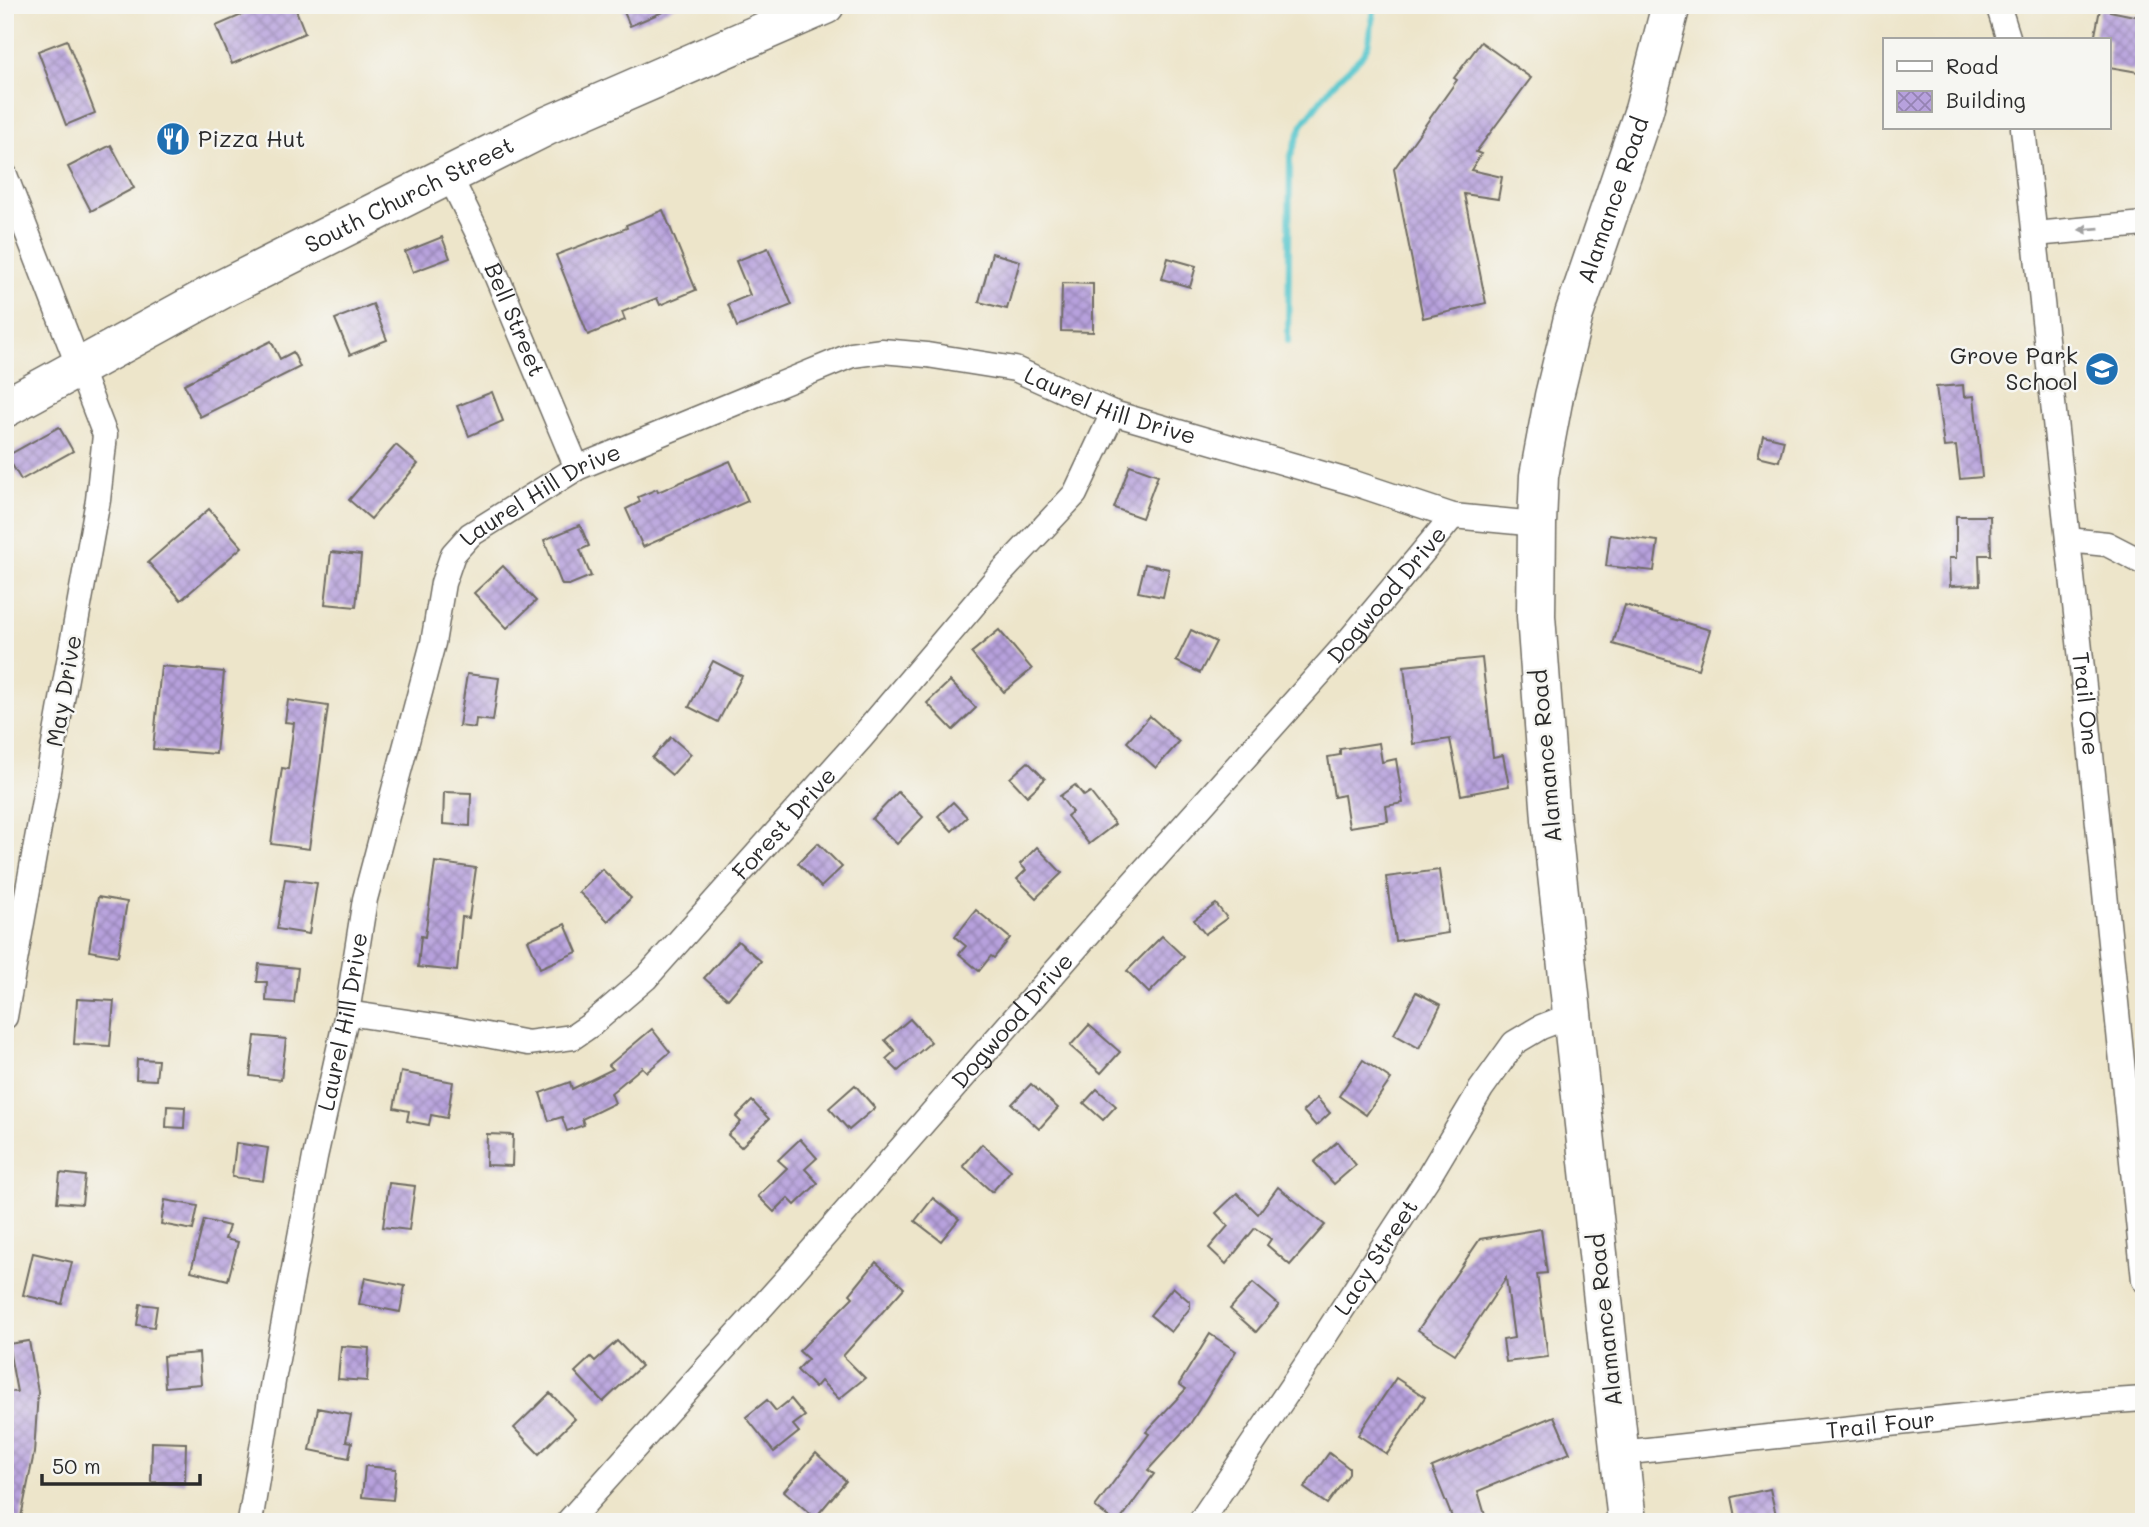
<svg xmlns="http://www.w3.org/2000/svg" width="2149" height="1527" viewBox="0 0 2149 1527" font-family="Mali,sans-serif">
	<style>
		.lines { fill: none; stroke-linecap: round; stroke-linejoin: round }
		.stream { stroke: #5ac7ce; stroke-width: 6 }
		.building { fill: url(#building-cross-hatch) }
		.minor-casing { stroke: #6f6c63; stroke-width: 27 }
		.primary-casing { stroke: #6f6c63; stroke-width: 41 }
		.minor { stroke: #fff; stroke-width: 24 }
		.primary { stroke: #fff; stroke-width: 38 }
		.oneway { fill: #a0a0a0 }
		.labels { text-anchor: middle; stroke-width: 5; stroke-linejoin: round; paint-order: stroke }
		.poi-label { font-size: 23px; fill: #2b2b2b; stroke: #f6f6f2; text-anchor: start }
		.street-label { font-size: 23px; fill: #2b2b2b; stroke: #f6f6f2 }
	</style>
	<defs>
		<pattern id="building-cross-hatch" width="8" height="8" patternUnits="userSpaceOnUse" patternTransform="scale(1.75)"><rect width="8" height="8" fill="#b7a1dd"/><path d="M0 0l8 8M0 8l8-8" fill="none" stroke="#9583b3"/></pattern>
	</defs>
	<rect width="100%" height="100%" fill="#f6f6f2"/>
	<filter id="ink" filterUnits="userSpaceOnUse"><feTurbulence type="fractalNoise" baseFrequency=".0143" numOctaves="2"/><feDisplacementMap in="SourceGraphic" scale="14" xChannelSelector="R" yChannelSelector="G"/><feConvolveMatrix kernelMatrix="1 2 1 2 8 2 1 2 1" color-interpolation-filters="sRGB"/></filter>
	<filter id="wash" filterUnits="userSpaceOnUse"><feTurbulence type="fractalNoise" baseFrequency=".00686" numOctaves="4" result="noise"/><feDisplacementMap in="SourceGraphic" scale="28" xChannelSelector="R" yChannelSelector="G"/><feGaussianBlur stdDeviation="1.57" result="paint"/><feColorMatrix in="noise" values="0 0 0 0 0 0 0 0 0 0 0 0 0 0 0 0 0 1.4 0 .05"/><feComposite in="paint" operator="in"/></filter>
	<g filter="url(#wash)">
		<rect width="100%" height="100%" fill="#ede5ca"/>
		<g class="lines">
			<polyline class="stream" points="1288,341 1290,158 1302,125 1333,84 1361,57 1368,46 1375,5"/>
		</g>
		<g id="blocks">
			<g class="building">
				<polygon points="265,5 294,5 305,33 232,64 216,26"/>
				<polygon points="621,5 679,5 630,26"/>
				<polygon points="2100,9 2144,18 2144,73 2109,67 2109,40 2094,40"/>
				<polygon points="67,40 95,113 66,125 38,51"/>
				<polygon points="1481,42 1531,78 1476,152 1481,154 1471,170 1502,177 1498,199 1464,194 1486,303 1423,318 1394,169 1457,80 1454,78"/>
				<polygon points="111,145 134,188 91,211 68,167"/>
				<polygon points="663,210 696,290 660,305 657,298 622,312 625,320 588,335 556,255 627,228 626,225"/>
				<polygon points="442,237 450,258 413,272 405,252"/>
				<polygon points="768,248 792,305 737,327 728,304 750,295 736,261"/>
				<polygon points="992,253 1020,261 1007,309 979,302"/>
				<polygon points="1168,258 1196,266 1190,287 1162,279"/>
				<polygon points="1062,283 1093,284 1093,332 1061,331"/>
				<polygon points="373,304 387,340 350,355 335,319"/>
				<polygon points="271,341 280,359 293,352 300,367 200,417 184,384"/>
				<polygon points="1963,385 1964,397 1974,396 1982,477 1960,479 1956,446 1944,447 1936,387"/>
				<polygon points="492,392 503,421 469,436 457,406"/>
				<polygon points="59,427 73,451 21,480 7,456"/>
				<polygon points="1763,435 1784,440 1779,461 1758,456"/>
				<polygon points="396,445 418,464 371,519 349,500"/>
				<polygon points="730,461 748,501 643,547 626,509 640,502 638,497 657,489 658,492"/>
				<polygon points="1130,465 1158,475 1142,518 1114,508"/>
				<polygon points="209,509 242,547 181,600 148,562"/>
				<polygon points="1956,516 1990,516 1991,555 1979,555 1980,585 1950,586 1949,558 1956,558"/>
				<polygon points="580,525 589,546 580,550 591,576 569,585 562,585 544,540"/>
				<polygon points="1610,535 1658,541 1654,571 1606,566"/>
				<polygon points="331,552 361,555 356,607 325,604"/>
				<polygon points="1145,564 1169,569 1163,597 1138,592"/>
				<polygon points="503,566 536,601 507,628 474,593"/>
				<polygon points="1625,605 1710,630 1698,669 1613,644"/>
				<polygon points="999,630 1032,669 1004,692 971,653"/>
				<polygon points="1191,630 1216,642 1200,673 1176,661"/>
				<polygon points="1482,658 1493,757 1503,755 1509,786 1461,795 1450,739 1413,744 1404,666"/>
				<polygon points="713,661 742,676 718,722 689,707"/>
				<polygon points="161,666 224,672 216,754 153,749"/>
				<polygon points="467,674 499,678 493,721 476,719 475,728 459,726"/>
				<polygon points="950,681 976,708 953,730 927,703"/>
				<polygon points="288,700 328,706 309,849 271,844 282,768 288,769 294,723 285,722"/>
				<polygon points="1150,716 1179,742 1156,768 1127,742"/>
				<polygon points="671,737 691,754 672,775 652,758"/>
				<polygon points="1379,743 1382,762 1396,759 1403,803 1386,806 1388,821 1349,827 1344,795 1334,797 1328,757 1340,755 1340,749"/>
				<polygon points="1028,762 1045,779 1027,796 1010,778"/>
				<polygon points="1075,785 1084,796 1090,792 1115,824 1089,844 1067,816 1072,812 1060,796"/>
				<polygon points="444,792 471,793 470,826 443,824"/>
				<polygon points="898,792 923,817 897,844 872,819"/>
				<polygon points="953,802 967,817 952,831 938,816"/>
				<polygon points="818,843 842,867 821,887 798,863"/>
				<polygon points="1037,847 1062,873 1036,898 1017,879 1026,870 1020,864"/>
				<polygon points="435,862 476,868 469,918 462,917 457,971 418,967 421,936 425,937"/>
				<polygon points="602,869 631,898 608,921 579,892"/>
				<polygon points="1439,870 1448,933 1395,941 1386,877"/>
				<polygon points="285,879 317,883 309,934 277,929"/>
				<polygon points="98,897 127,902 118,956 89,951"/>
				<polygon points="1216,904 1227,918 1205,934 1194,920"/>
				<polygon points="976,910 1010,938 994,958 991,956 979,971 959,954 966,946 955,937"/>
				<polygon points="565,924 577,952 540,968 528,940"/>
				<polygon points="1162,936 1184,957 1149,993 1127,971"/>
				<polygon points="738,941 761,961 728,999 704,978"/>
				<polygon points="259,964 298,968 294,1003 266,1001 267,982 257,982"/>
				<polygon points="1416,992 1441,1005 1419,1048 1394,1034"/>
				<polygon points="77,999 114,1001 110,1046 74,1044"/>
				<polygon points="910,1019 931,1042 898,1071 886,1059 895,1051 885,1040"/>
				<polygon points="1089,1025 1120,1052 1101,1073 1070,1046"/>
				<polygon points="652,1029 670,1052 647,1072 642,1067 611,1093 615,1103 582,1119 584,1125 567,1131 562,1117 549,1121 540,1093 570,1082 572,1089 613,1069 609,1065"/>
				<polygon points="255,1036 286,1039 281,1080 250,1076"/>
				<polygon points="137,1059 158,1060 156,1080 136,1079"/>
				<polygon points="1363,1060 1391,1079 1366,1115 1339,1096"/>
				<polygon points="401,1072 453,1082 447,1118 431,1115 429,1125 407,1121 409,1111 394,1108"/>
				<polygon points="1031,1084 1058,1108 1039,1129 1012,1104"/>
				<polygon points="855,1085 875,1108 849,1130 829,1108"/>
				<polygon points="1097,1089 1116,1106 1103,1120 1084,1103"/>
				<polygon points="1317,1098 1330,1113 1316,1126 1303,1111"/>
				<polygon points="752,1101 769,1119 741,1147 728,1135 741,1122 736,1117"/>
				<polygon points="167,1106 185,1107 184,1128 166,1127"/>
				<polygon points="487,1134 513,1135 512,1166 486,1165"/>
				<polygon points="800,1139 817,1158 805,1169 818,1183 795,1205 788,1198 774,1212 758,1196 787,1168 778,1160"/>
				<polygon points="1337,1142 1356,1165 1334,1184 1314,1162"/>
				<polygon points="236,1143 268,1148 263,1181 232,1177"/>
				<polygon points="982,1144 1011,1170 992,1192 963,1166"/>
				<polygon points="60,1173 85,1176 82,1204 57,1202"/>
				<polygon points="389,1183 415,1186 409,1230 383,1227"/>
				<polygon points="1278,1187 1325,1225 1290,1265 1267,1245 1271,1239 1255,1228 1226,1264 1209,1248 1228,1226 1216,1213 1237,1193 1258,1214"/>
				<polygon points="933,1198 959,1219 941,1241 915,1221"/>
				<polygon points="165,1200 198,1206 193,1230 161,1224"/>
				<polygon points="204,1220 229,1226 225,1239 238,1242 228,1280 191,1271"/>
				<polygon points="1541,1229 1547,1273 1537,1274 1548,1357 1506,1362 1503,1340 1514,1338 1506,1278 1455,1354 1418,1330 1480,1239"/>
				<polygon points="33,1253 72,1262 62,1304 23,1295"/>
				<polygon points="876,1262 904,1288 843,1356 865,1378 839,1399 821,1381 815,1388 797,1370 808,1359 799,1351 853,1297 850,1294"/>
				<polygon points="365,1278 405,1286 400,1312 359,1304"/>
				<polygon points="1253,1283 1279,1305 1256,1332 1230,1309"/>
				<polygon points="1173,1287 1190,1302 1190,1308 1171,1332 1150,1315"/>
				<polygon points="140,1304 157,1306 154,1327 137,1325"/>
				<polygon points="1210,1334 1236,1351 1190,1424 1148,1470 1154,1474 1119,1522 1115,1522 1095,1507 1149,1434 1146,1432 1186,1389 1179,1384"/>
				<polygon points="29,1341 38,1392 34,1453 20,1522 5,1522 7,1391 17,1392 8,1344"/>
				<polygon points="617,1341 641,1366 603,1402 575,1372 591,1357 595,1361"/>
				<polygon points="341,1346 369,1348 367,1381 338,1379"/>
				<polygon points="199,1353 201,1384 165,1387 163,1356"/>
				<polygon points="1396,1378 1425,1397 1387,1454 1358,1435"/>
				<polygon points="550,1393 575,1419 539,1454 514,1428"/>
				<polygon points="791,1399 805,1416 793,1425 799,1432 774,1452 746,1417 767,1400 776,1411"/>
				<polygon points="318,1408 351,1415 346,1441 352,1442 349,1458 310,1450"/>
				<polygon points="1554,1416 1570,1453 1478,1491 1487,1522 1454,1522 1432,1467"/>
				<polygon points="152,1442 186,1443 185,1483 151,1482"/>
				<polygon points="816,1453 846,1481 815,1518 784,1491"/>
				<polygon points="1329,1453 1349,1468 1349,1474 1327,1504 1304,1488"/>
				<polygon points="365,1466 396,1469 393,1500 362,1497"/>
				<polygon points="1770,1489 1776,1515 1766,1517 1767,1522 1737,1522 1732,1497"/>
			</g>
		</g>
	</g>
	<g filter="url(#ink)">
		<use href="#blocks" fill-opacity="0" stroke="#6f6c63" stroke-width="2"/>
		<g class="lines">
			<g class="minor-casing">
				<g id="minor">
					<polyline points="1998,5 2009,40"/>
					<path id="s1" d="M2023,128l63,577 58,575"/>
					<polyline points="5,175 105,435 98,500 5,1017"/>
					<path id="s2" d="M449,175l34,69 94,224"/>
					<polyline points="2035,234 2144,224"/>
					<polyline points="2068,540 2107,544 2144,563"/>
					<path id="s3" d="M347,1013l108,16 73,14 45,-6 19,-13 54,-46 215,-240 139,-164 75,-80 38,-81"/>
					<path id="s4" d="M1620,1453l465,-50 59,-4"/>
					<path id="s5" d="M250,1522l24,-147 41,-218 32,-144 18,-114 68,-256 10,-60 10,-29 17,-19 107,-67 275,-113 30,-4 45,4 88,14 98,44 241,70 99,33 84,8"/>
					<path id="s6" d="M568,1522l225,-250 331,-379 222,-249 107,-128"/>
					<path id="s7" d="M1200,1522l104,-154 125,-192 52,-87 33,-46 27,-16 31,-12"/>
				</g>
			</g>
			<g class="primary-casing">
				<g id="primary">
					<path id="s8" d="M5,408l221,-121 321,-161 278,-121"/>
					<path id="s9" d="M1627,1522l-76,-703 -15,-203 1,-92 2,-48 15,-80 20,-82 70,-204 27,-105"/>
				</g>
			</g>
			<use href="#minor" class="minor"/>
			<use href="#primary" class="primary"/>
		</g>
		<defs><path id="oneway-solid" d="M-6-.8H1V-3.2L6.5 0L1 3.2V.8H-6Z" transform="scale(1.75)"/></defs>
		<use class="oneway" href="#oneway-solid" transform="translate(2089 229) rotate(175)"/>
	</g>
	<defs>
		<g id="restaurant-disc" transform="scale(1.75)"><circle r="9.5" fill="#1f6fb2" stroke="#f6f6f2"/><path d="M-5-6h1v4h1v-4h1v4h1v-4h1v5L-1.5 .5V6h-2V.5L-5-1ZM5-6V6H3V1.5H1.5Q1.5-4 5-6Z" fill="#fff"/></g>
		<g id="school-disc" transform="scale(1.75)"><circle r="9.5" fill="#1f6fb2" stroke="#f6f6f2"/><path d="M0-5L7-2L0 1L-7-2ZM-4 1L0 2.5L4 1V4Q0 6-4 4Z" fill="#fff"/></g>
	</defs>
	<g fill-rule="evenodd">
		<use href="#restaurant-disc" x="173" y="139"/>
		<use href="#school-disc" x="2102" y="369"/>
	</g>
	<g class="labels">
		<g class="poi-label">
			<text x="198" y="147">Pizza Hut</text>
			<text x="2078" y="364" text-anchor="end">Grove Park<tspan x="2078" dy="26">School</tspan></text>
		</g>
		<g class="street-label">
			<text dy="8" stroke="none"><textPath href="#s8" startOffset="457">South Church Street</textPath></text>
			<text dy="8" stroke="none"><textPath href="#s9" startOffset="1337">Alamance Road</textPath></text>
			<text dy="8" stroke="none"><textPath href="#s2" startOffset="159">Bell Street</textPath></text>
			<text dy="8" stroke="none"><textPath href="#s5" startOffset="1706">Laurel Hill Drive</textPath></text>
			<text dy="8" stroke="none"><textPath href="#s5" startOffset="1097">Laurel Hill Drive</textPath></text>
			<text dy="8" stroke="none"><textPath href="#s6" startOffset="1237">Dogwood Drive</textPath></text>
			<text transform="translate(64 691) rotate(-80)" y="8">May Drive</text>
			<text dy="8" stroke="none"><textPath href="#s1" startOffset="579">Trail One</textPath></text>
			<text transform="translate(1546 756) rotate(-95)" y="8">Alamance Road</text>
			<text dy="8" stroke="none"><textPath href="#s3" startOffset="530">Forest Drive</textPath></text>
			<text dy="8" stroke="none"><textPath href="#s6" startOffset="670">Dogwood Drive</textPath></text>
			<text dy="8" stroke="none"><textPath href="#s5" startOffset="509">Laurel Hill Drive</textPath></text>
			<text dy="8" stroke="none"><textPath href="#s7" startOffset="318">Lacy Street</textPath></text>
			<text transform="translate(1605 1320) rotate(-96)" y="8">Alamance Road</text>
			<text dy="8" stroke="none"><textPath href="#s4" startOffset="262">Trail Four</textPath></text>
		</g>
	</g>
	<rect width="2149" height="1527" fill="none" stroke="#f6f6f2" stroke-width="28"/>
	<rect x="1883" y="38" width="228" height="91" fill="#f6f6f2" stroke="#a5a5a2" stroke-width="2"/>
	<rect x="1897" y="61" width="35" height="10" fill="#ffffff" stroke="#a5a5a2" stroke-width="2"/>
	<text x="1946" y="74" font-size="21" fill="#2b2b2b">Road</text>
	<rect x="1897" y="91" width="35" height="21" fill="url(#building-cross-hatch)" stroke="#a5a5a2" stroke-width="2"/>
	<text x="1946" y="108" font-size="21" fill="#2b2b2b">Building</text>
	<path d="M42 1474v10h158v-10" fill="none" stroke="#2b2b2b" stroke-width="3.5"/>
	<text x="52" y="1474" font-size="21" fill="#2b2b2b" stroke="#f6f6f2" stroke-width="5" paint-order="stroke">50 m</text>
</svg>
